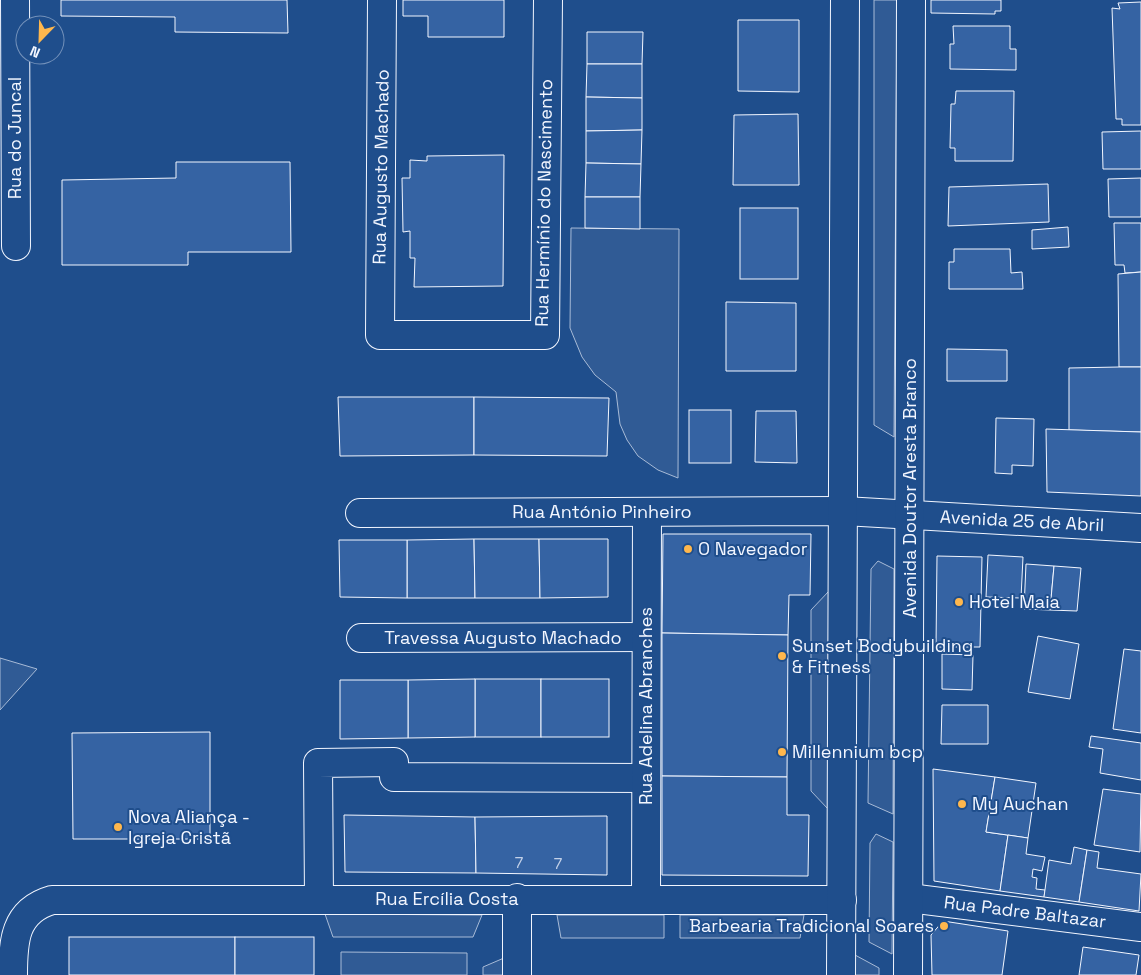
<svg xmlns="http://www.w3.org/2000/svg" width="1141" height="975" viewBox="0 0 1141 975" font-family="'Space Grotesk',sans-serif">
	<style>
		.built { fill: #305b95; stroke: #a8bbd7 }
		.building { fill: #3563a3; stroke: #f2f6ff }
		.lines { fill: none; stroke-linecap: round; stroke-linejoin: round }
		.minor-casing { stroke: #f2f6ff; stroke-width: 30 }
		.major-casing { stroke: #f2f6ff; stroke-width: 30 }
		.minor { stroke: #1f4e8c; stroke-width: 28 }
		.major { stroke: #1f4e8c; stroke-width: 28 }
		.poi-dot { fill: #ffb74d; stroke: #1f4e8c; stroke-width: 2 }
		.labels { text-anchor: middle; stroke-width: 4; stroke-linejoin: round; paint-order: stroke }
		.number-label { font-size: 15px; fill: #c3d1e8 }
		.street-label { font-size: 18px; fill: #f2f6ff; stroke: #1f4e8c }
		.poi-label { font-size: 18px; fill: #f2f6ff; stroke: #1f4e8c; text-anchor: start }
	</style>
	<rect width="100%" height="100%" fill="#1f4e8c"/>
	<g class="built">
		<polygon points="874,0 897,0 894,437 874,425"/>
		<polygon points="571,228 679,229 678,478 658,470 638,456 627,440 620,424 616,392 595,375 582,357 570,328"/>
		<polygon points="878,561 894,569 893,814 868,803 871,569"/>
		<polygon points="829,591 828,809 811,791 811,610"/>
		<polygon points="0,658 37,669 0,710"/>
		<polygon points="876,834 893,842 892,954 869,942 870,843"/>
		<polygon points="325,914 482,915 473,937 333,937"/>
		<polygon points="557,915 664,915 664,938 561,938"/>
		<polygon points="680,915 804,915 800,938 680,938"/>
		<polygon points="341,952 467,953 467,975 341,975"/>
		<polygon points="855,955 879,968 879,975 855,975"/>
		<polygon points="504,958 504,975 483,975 483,967"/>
	</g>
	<g class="building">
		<polygon points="61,0 287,0 288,33 175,32 175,17 61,16"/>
		<polygon points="403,0 504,0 504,37 428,37 428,16 403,16"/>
		<polygon points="931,0 1001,0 1001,11 995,11 995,14 931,13"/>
		<polygon points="1141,2 1141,125 1122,125 1122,119 1116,119 1112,8 1120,9 1118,3"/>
		<polygon points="738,20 799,20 799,92 738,91"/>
		<polygon points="953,26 1010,26 1010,49 1016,49 1016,70 950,69 950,44 954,44"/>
		<polygon points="587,32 643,32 642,64 587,64"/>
		<polygon points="587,64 642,64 642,98 586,97"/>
		<polygon points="956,91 1014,91 1013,161 955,161 955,148 950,148 951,104 955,104"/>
		<polygon points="586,97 642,98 642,130 586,131"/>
		<polygon points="798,114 799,185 733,185 734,115"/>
		<polygon points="642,130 641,164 586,163 586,131"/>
		<polygon points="1141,131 1141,169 1103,169 1102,132"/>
		<polygon points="504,155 503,286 414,287 415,258 410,258 410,231 403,232 402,178 410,178 410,160 427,161 427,156"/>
		<polygon points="176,162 290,162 291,252 188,252 188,265 62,265 62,180 176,178"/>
		<polygon points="586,163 641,164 640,197 585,197"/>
		<polygon points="1141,178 1141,217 1109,217 1108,179"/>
		<polygon points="1048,184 1049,222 948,226 949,187"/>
		<polygon points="585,197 640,197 640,229 585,228"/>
		<rect x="740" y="208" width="58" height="71"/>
		<polygon points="1114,223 1141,223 1141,272 1125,273 1124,265 1115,265"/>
		<polygon points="1068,227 1069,247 1032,249 1032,230"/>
		<polygon points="954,249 1010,249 1011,273 1022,272 1023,289 949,289 949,262 954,262"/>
		<polygon points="1141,272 1141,367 1119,367 1118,274"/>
		<polygon points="726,302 796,303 796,371 726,371"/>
		<polygon points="947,349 1007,350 1007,381 947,381"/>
		<polygon points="1119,367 1141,367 1141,432 1069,430 1069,368"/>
		<polygon points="338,397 474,397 474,455 340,456"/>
		<polygon points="474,397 609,398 607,456 474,455"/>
		<rect x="689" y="410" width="42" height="53"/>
		<polygon points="756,411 796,411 797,463 755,462"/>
		<polygon points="996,418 1034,419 1033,466 1012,465 1012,474 995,473"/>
		<polygon points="1046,429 1141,432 1141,496 1047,492"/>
		<polygon points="663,534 811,534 810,595 789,595 788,635 662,633"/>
		<polygon points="474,539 475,598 407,598 407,540"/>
		<polygon points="474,539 539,539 540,598 475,598"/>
		<polygon points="539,539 608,539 608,597 540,598"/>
		<polygon points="339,540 407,540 407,598 340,597"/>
		<polygon points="988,555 1023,557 1021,598 986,597"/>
		<polygon points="937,556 982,557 980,647 936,647"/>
		<polygon points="1026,564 1054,566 1050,610 1024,609"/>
		<polygon points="1054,566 1081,568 1077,611 1050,610"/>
		<polygon points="662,633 788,635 787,777 662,776"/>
		<polygon points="1038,636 1079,644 1070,699 1028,692"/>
		<polygon points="1124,649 1141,651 1141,733 1113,729"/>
		<polygon points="942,654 973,655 972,690 942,689"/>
		<rect x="475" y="679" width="66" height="58"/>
		<polygon points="475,679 475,737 408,738 408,680"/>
		<rect x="541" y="679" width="68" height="58"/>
		<polygon points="340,680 408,680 408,738 340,739"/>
		<polygon points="942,705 988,705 988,744 941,744"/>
		<polygon points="210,732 210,839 73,839 72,733"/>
		<polygon points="1091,736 1141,743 1141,780 1100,773 1103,749 1089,747"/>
		<polygon points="933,769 995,777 986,832 1008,835 1000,891 934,881"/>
		<polygon points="662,776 787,777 787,815 809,815 808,876 662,875"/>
		<polygon points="995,777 1036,783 1028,838 986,832"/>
		<polygon points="1103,789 1141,794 1140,852 1094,845"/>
		<polygon points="344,815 475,817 476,873 345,872"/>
		<polygon points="607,816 607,875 476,873 475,817"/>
		<polygon points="1008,835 1028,838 1026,854 1045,857 1042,871 1033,869 1032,877 1037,878 1036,889 1045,890 1044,897 1000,891"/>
		<polygon points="1074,847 1087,850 1079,902 1044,897 1049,860 1071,864"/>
		<polygon points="1087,850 1099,852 1097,868 1141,874 1139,911 1079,902"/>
		<polygon points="943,921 1008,931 1002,975 932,975 931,935"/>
		<rect x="69" y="937" width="166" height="38"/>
		<rect x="235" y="937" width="79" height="38"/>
		<polygon points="1083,947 1139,955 1136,975 1079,975"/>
	</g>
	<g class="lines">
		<g class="minor-casing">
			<g id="minor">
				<polyline points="15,0 16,246"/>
				<polyline points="382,0 380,335 545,335 548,0"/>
				<polyline points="360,513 844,511 1141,528"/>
				<polyline points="361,638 646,637"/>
				<polyline points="517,898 517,975"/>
				<polyline points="909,898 1141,927"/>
				<polyline points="319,899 318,763 394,762 394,777 646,778"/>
				<polyline points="646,900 647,512"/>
				<path d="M13,975c0,-33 1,-64 39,-75h790"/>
			</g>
		</g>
		<g class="major-casing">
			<g id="major">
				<polyline points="841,975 845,0"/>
				<polyline points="908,975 911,0"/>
			</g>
		</g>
		<use href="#minor" class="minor"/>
		<use href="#major" class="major"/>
	</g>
	<g class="poi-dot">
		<circle cx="688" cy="549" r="5"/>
		<circle cx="959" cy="602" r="5"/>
		<circle cx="782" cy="656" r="5"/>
		<circle cx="782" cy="752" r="5"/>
		<circle cx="962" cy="804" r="5"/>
		<circle cx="118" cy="827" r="5"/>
		<circle cx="944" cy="926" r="5"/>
	</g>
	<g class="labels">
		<g class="number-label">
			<text x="519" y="868">7</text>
			<text x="558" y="869">7</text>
		</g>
		<g class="street-label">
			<text transform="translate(15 138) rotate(-90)" y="6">Rua do Juncal</text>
			<text transform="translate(381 167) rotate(-89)" y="6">Rua Augusto Machado</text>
			<text transform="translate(544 203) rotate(-89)" y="6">Rua Hermínio do Nascimento</text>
			<text transform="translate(910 488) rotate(-90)" y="6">Avenida Doutor Aresta Branco</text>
			<text x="602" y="518">Rua António Pinheiro</text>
			<text transform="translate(1022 521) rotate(3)" y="6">Avenida 25 de Abril</text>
			<text x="503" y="644">Travessa Augusto Machado</text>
			<text transform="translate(646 706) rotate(-90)" y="6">Rua Adelina Abranches</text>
			<text x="447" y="905">Rua Ercília Costa</text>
			<text transform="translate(1025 912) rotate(7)" y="6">Rua Padre Baltazar</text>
		</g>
		<g class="poi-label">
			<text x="698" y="555">O Navegador</text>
			<text x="969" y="608">Hotel Maia</text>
			<text x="792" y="652">Sunset Bodybuilding<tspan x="792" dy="21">&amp; Fitness</tspan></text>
			<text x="792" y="758">Millennium bcp</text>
			<text x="972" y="810">My Auchan</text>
			<text x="128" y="823">Nova Aliança -<tspan x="128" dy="21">Igreja Cristã</tspan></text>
			<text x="934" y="932" text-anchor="end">Barbearia Tradicional Soares</text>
		</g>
	</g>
	<g transform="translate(40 40) rotate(203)"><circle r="24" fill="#1f4e8c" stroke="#7391ba"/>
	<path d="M0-4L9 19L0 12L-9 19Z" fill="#ffb74d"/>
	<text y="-8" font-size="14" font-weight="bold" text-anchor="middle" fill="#f2f6ff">N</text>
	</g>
</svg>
